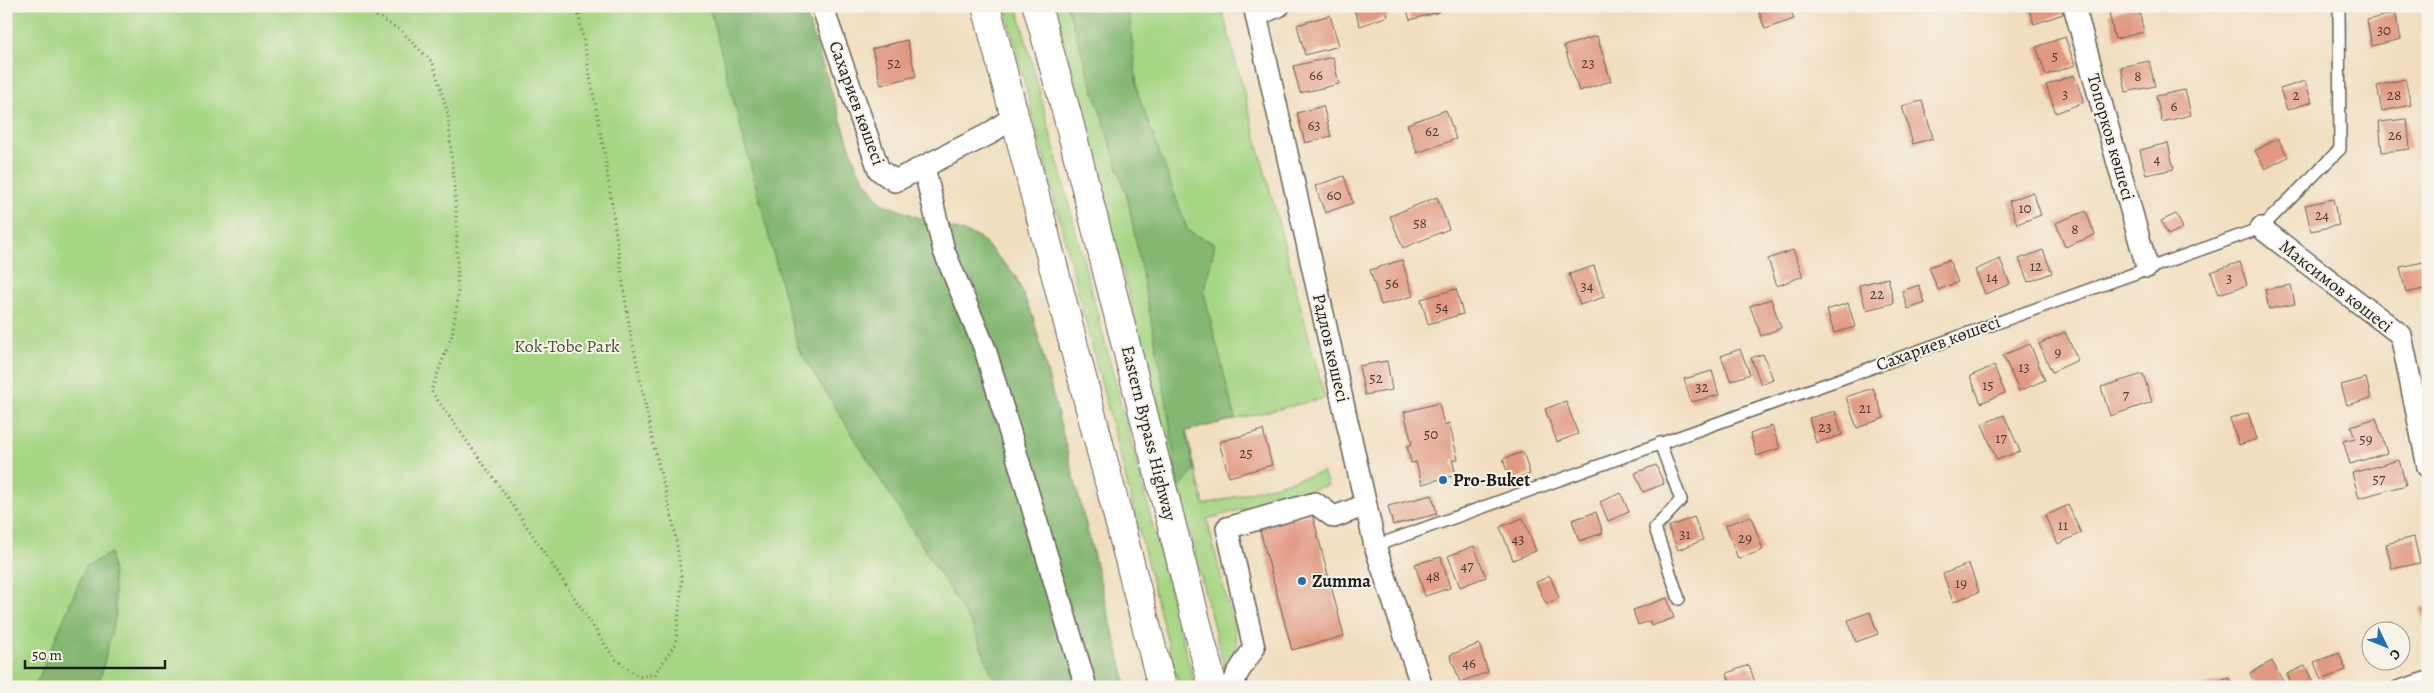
<svg xmlns="http://www.w3.org/2000/svg" width="2434" height="693" viewBox="0 0 2434 693" font-family="Alegreya,serif">
	<style>
		.green { fill: #a6d684; stroke: #617950 }
		.forest { fill: #84b772; stroke: #506a47 }
		.building { fill: #e19881 }
		.lines { fill: none; stroke-linecap: round; stroke-linejoin: round }
		.service-casing { stroke: #676055; stroke-width: 14 }
		.minor-casing { stroke: #676055; stroke-width: 24 }
		.primary-casing { stroke: #676055; stroke-width: 30 }
		.path { stroke: #676055; stroke-width: 3; stroke-dasharray: 1 4; stroke-linecap: butt }
		.service { stroke: #fff; stroke-width: 11 }
		.minor { stroke: #fff; stroke-width: 21 }
		.primary { stroke: #fff; stroke-width: 28 }
		.poi-dot { fill: #1f6fb2; stroke: #f7f3e8; stroke-width: 2 }
		.labels { text-anchor: middle; stroke-width: 4; stroke-linejoin: round; paint-order: stroke }
		.number-label { font-size: 15px; fill: #4d3b35 }
		.street-label { font-size: 18px; fill: #1c1c1c; stroke: #f7f3e8 }
		.park-label { font-size: 18px; fill: #45543b; stroke: #f7f3e8 }
		.poi-label { font-size: 18px; font-weight: bold; fill: #1c1c1c; stroke: #f7f3e8; text-anchor: start }
	</style>
	<rect width="100%" height="100%" fill="#f7f3e8"/>
	<filter id="ink" filterUnits="userSpaceOnUse"><feTurbulence type="fractalNoise" baseFrequency=".02" numOctaves="2"/><feDisplacementMap in="SourceGraphic" scale="10" xChannelSelector="R" yChannelSelector="G"/><feConvolveMatrix kernelMatrix="1 2 1 2 8 2 1 2 1" color-interpolation-filters="sRGB"/></filter>
	<filter id="wash" filterUnits="userSpaceOnUse"><feTurbulence type="fractalNoise" baseFrequency=".0096" numOctaves="4" result="noise"/><feDisplacementMap in="SourceGraphic" scale="20" xChannelSelector="R" yChannelSelector="G"/><feGaussianBlur stdDeviation="1.12" result="paint"/><feColorMatrix in="noise" values="0 0 0 0 0 0 0 0 0 0 0 0 0 0 0 0 0 1.4 0 .05"/><feComposite in="paint" operator="in"/></filter>
	<g filter="url(#wash)">
		<rect width="100%" height="100%" fill="#f1debf"/>
		<g class="green">
			<polygon points="6,6 803,6 857,168 881,203 919,218 979,237 1015,275 1033,317 1127,687 6,687"/>
			<polygon points="1005,6 1017,6 1195,687 1179,687"/>
			<polygon points="1055,6 1221,6 1325,398 1186,431 1204,505 1323,472 1328,485 1207,519 1237,642 1227,679"/>
		</g>
		<g class="forest">
			<polygon points="709,6 803,6 857,168 881,203 919,218 979,237 1015,275 1033,317 1127,687 997,687 973,627 798,348"/>
			<polygon points="1067,6 1128,6 1138,94 1188,231 1215,244 1204,293 1235,419 1186,431 1195,470 1178,489 1167,404 1128,200"/>
			<polygon points="111,553 116,614 98,687 35,687 86,566"/>
		</g>
		<g id="blocks">
			<g class="building">
				<polygon points="1353,6 1385,6 1388,16 1360,26"/>
				<polygon points="1406,6 1437,6 1439,12 1410,20"/>
				<polygon points="1757,6 1789,6 1794,19 1765,29"/>
				<polygon points="2028,6 2060,6 2063,14 2034,24"/>
				<polygon points="2138,7 2144,32 2115,39 2109,13"/>
				<polygon points="2395,13 2401,39 2372,46 2367,20"/>
				<polygon points="1330,15 1339,46 1305,55 1297,25"/>
				<polygon points="1597,36 1611,81 1579,91 1564,46"/>
				<polygon points="2065,37 2075,65 2046,75 2036,47"/>
				<polygon points="907,40 916,76 881,85 872,49"/>
				<polygon points="1333,57 1339,84 1300,93 1293,66"/>
				<polygon points="2149,61 2155,86 2126,92 2121,67"/>
				<polygon points="2074,75 2084,102 2056,113 2046,85"/>
				<polygon points="2405,79 2411,105 2382,111 2377,86"/>
				<polygon points="2305,81 2312,102 2287,110 2280,89"/>
				<polygon points="2185,90 2191,115 2162,122 2156,96"/>
				<polygon points="1922,101 1933,138 1913,144 1902,106"/>
				<polygon points="1323,106 1331,136 1305,143 1297,113"/>
				<polygon points="1446,110 1456,139 1417,153 1407,124"/>
				<polygon points="2407,119 2410,149 2382,152 2379,122"/>
				<polygon points="2278,138 2288,157 2265,169 2255,151"/>
				<polygon points="2168,143 2174,169 2146,175 2140,150"/>
				<polygon points="1344,176 1353,203 1325,213 1315,186"/>
				<polygon points="2033,192 2041,215 2017,224 2009,201"/>
				<polygon points="1437,197 1449,229 1403,248 1390,216"/>
				<polygon points="2333,199 2339,225 2311,231 2305,205"/>
				<polygon points="2086,211 2095,235 2065,247 2056,223"/>
				<polygon points="2176,214 2183,228 2168,235 2161,221"/>
				<polygon points="1793,250 1803,276 1777,286 1768,259"/>
				<polygon points="2043,250 2052,273 2028,282 2019,259"/>
				<polygon points="2000,259 2010,284 1985,294 1975,270"/>
				<polygon points="1402,260 1413,296 1381,305 1370,270"/>
				<polygon points="1949,260 1958,282 1938,290 1929,267"/>
				<polygon points="2428,261 2428,288 2406,293 2400,267"/>
				<polygon points="2240,262 2247,285 2219,294 2211,272"/>
				<polygon points="1594,266 1604,297 1580,305 1569,274"/>
				<polygon points="1888,278 1894,303 1866,310 1859,285"/>
				<polygon points="1919,285 1925,303 1908,309 1902,291"/>
				<polygon points="2291,285 2295,304 2269,309 2265,289"/>
				<polygon points="1456,289 1463,314 1428,324 1421,299"/>
				<polygon points="1771,299 1781,328 1761,336 1750,306"/>
				<polygon points="1848,303 1855,327 1834,333 1827,310"/>
				<polygon points="2065,332 2078,360 2052,372 2039,344"/>
				<polygon points="2030,344 2045,380 2019,391 2003,355"/>
				<polygon points="1740,349 1750,374 1731,381 1721,356"/>
				<polygon points="1763,354 1773,379 1761,384 1751,358"/>
				<polygon points="1387,361 1392,390 1365,395 1359,366"/>
				<polygon points="1994,366 2005,393 1981,403 1970,376"/>
				<polygon points="1712,371 1719,395 1691,402 1684,379"/>
				<polygon points="2143,374 2152,402 2110,416 2101,387"/>
				<polygon points="2366,378 2371,398 2347,405 2341,385"/>
				<polygon points="1873,388 1884,418 1857,428 1846,397"/>
				<polygon points="1566,401 1578,434 1557,442 1545,409"/>
				<polygon points="1439,403 1444,425 1449,423 1458,459 1452,460 1456,475 1422,484 1416,462 1411,463 1407,446 1412,444 1404,412"/>
				<polygon points="1835,411 1842,435 1816,443 1809,418"/>
				<polygon points="2248,413 2257,439 2239,445 2230,419"/>
				<polygon points="2004,415 2020,451 1997,460 1982,424"/>
				<polygon points="2376,418 2387,453 2350,464 2343,441 2355,438 2351,426"/>
				<polygon points="1772,426 1780,448 1757,456 1750,434"/>
				<polygon points="1263,430 1272,465 1229,477 1219,442"/>
				<polygon points="1523,452 1530,474 1510,480 1503,459"/>
				<polygon points="2399,460 2406,485 2359,498 2352,473"/>
				<polygon points="1656,465 1664,484 1643,492 1635,473"/>
				<polygon points="1621,493 1629,512 1608,521 1600,502"/>
				<polygon points="1432,495 1437,514 1393,525 1388,506"/>
				<polygon points="2068,505 2081,533 2058,544 2045,516"/>
				<polygon points="1596,512 1603,533 1579,541 1572,520"/>
				<polygon points="1312,513 1344,636 1292,650 1259,527"/>
				<polygon points="1751,516 1763,550 1738,559 1726,525"/>
				<polygon points="1694,517 1703,540 1678,550 1668,527"/>
				<polygon points="1523,518 1536,551 1513,560 1500,527"/>
				<polygon points="2414,537 2420,563 2392,569 2386,544"/>
				<polygon points="1474,546 1486,577 1460,587 1448,556"/>
				<polygon points="1441,557 1450,588 1425,596 1415,564"/>
				<polygon points="1969,564 1979,592 1953,602 1943,574"/>
				<polygon points="1550,576 1559,598 1546,604 1536,582"/>
				<polygon points="1667,598 1674,618 1651,626 1650,621 1638,625 1633,610"/>
				<polygon points="2428,606 2428,632 2427,632 2420,608"/>
				<polygon points="1870,612 1878,634 1856,642 1848,620"/>
				<polygon points="2391,621 2396,630 2373,630"/>
				<polygon points="1479,644 1488,672 1460,682 1450,655"/>
				<polygon points="2339,653 2346,670 2321,680 2314,662"/>
				<polygon points="2272,661 2286,687 2257,687 2250,673"/>
				<polygon points="1749,665 1756,685 1731,687 1727,673"/>
				<polygon points="2305,666 2313,683 2305,687 2293,687 2287,674"/>
				<polygon points="2229,678 2232,687 2205,687 2205,686"/>
			</g>
		</g>
	</g>
	<g filter="url(#ink)">
		<use href="#blocks" fill-opacity="0" stroke="#676055" stroke-width="1"/>
		<g class="lines">
			<g class="service-casing">
				<g id="service">
					<polyline points="1660,443 1681,500 1655,528 1679,599"/>
					<polyline points="1375,546 2261,228 2340,149 2339,6"/>
					<polyline points="2397,687 2428,677"/>
				</g>
			</g>
			<g class="minor-casing">
				<g id="minor">
					<polyline points="822,6 879,170 895,181 989,134 1013,117"/>
					<polyline points="1254,6 1375,546 1422,687"/>
					<polyline points="2074,6 2147,267"/>
					<polyline points="1257,15 1279,6"/>
					<polyline points="924,167 944,251 985,349 1086,687"/>
					<polyline points="2261,228 2401,335 2428,467"/>
					<polyline points="1233,687 1237,674 1254,648 1227,528 1315,503 1334,517 1366,505"/>
				</g>
			</g>
			<g class="primary-casing">
				<g id="primary">
					<polyline points="986,6 1162,687"/>
					<polyline points="1037,6 1068,118 1213,687"/>
				</g>
			</g>
			<polyline class="path" points="359,6 400,30 433,63 448,114 456,211 458,298 452,335 431,391 512,504 614,658 639,677 655,674 676,643 682,581 674,526 654,447 629,325 604,151 577,6"/>
			<use href="#service" class="service"/>
			<use href="#minor" class="minor"/>
			<use href="#primary" class="primary"/>
		</g>
	</g>
	<g class="poi-dot">
		<circle cx="1443" cy="480" r="5"/>
		<circle cx="1302" cy="581" r="5"/>
	</g>
	<g class="labels">
		<g class="number-label">
			<text x="2384" y="35">30</text>
			<text x="2055" y="61">5</text>
			<text x="894" y="68">52</text>
			<text x="1588" y="68">23</text>
			<text x="1316" y="80">66</text>
			<text x="2138" y="81">8</text>
			<text x="2065" y="99">3</text>
			<text x="2296" y="100">2</text>
			<text x="2394" y="100">28</text>
			<text x="2174" y="111">6</text>
			<text x="1314" y="130">63</text>
			<text x="1432" y="136">62</text>
			<text x="2395" y="140">26</text>
			<text x="2157" y="164">4</text>
			<text x="1334" y="200">60</text>
			<text x="2025" y="213">10</text>
			<text x="2322" y="220">24</text>
			<text x="1420" y="228">58</text>
			<text x="2075" y="234">8</text>
			<text x="2036" y="271">12</text>
			<text x="1992" y="282">14</text>
			<text x="2229" y="283">3</text>
			<text x="1392" y="288">56</text>
			<text x="1587" y="291">34</text>
			<text x="1877" y="299">22</text>
			<text x="1442" y="312">54</text>
			<text x="2058" y="357">9</text>
			<text x="2024" y="372">13</text>
			<text x="1376" y="383">52</text>
			<text x="1988" y="390">15</text>
			<text x="1702" y="392">32</text>
			<text x="2126" y="400">7</text>
			<text x="1865" y="413">21</text>
			<text x="1825" y="432">23</text>
			<text x="1431" y="439">50</text>
			<text x="2001" y="443">17</text>
			<text x="2366" y="444">59</text>
			<text x="1246" y="458">25</text>
			<text x="2379" y="484">57</text>
			<text x="2063" y="530">11</text>
			<text x="1685" y="539">31</text>
			<text x="1745" y="543">29</text>
			<text x="1518" y="544">43</text>
			<text x="1467" y="571">47</text>
			<text x="1433" y="581">48</text>
			<text x="1961" y="588">19</text>
			<text x="1469" y="668">46</text>
		</g>
		<g class="street-label">
			<text transform="translate(857 103) rotate(70)" y="6">Сахариев көшесі</text>
			<text transform="translate(2111 137) rotate(74)" y="6">Топорков көшесі</text>
			<text transform="translate(2336 286) rotate(38)" y="6">Максимов көшесі</text>
			<text transform="translate(1938 343) rotate(-20)" y="6">Сахариев көшесі</text>
			<text transform="translate(1331 348) rotate(77)" y="6">Радлов көшесі</text>
			<text transform="translate(1149 433) rotate(76)" y="6">Eastern Bypass Highway</text>
		</g>
		<g class="park-label">
			<text x="567" y="352">Kok-Tobe Park</text>
		</g>
		<g class="poi-label">
			<text x="1453" y="486">Pro-Buket</text>
			<text x="1312" y="587">Zumma</text>
		</g>
	</g>
	<rect width="2434" height="693" fill="none" stroke="#f7f3e8" stroke-width="25"/>
	<g transform="translate(2386 646) rotate(133)"><circle r="24" fill="#f7f3e8" stroke="#9f9d96"/>
	<path d="M0-4L9 19L0 12L-9 19Z" fill="#1f6fb2"/>
	<text y="-8" font-size="14" font-weight="bold" text-anchor="middle" fill="#1c1c1c">С</text>
	</g>
	<path d="M25 660v8h140v-8" fill="none" stroke="#1c1c1c" stroke-width="2.5"/>
	<text x="32" y="660" font-size="15" fill="#1c1c1c" stroke="#f7f3e8" stroke-width="4" paint-order="stroke">50 m</text>
</svg>
